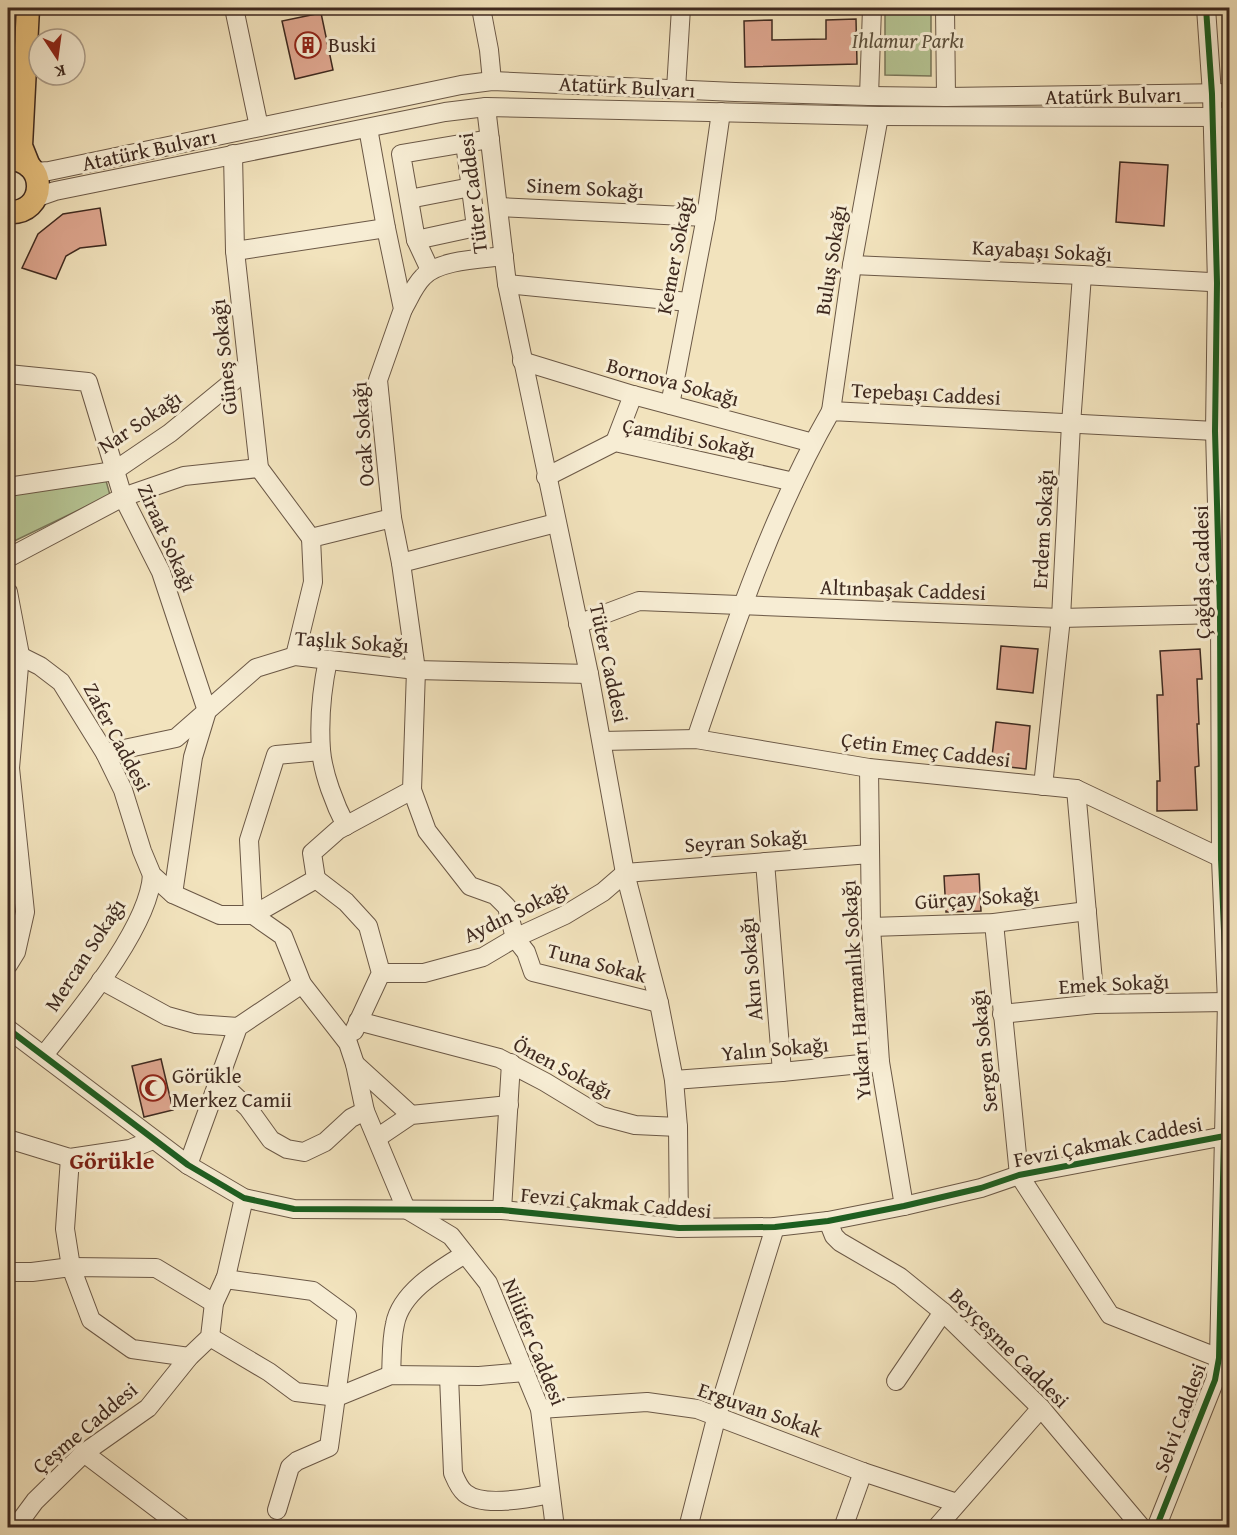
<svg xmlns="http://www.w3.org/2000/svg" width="1237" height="1535" viewBox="0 0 1237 1535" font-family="'Gentium Book Plus',serif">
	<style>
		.green { fill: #b6c594; stroke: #7a775a; stroke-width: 1.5 }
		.building { fill: #dfa790; stroke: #3e291f; stroke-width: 1.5 }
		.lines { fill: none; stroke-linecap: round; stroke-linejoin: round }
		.minor-casing { stroke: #6b5846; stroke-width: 20 }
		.major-casing { stroke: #3e291f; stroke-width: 25 }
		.minor { stroke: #f7edd4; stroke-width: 18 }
		.major { stroke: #e9c27e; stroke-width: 22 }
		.cycleway-casing { stroke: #f7edd4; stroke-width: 10 }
		.cycleway { stroke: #1b5e20; stroke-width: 6 }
		.labels { text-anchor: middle; stroke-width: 6; stroke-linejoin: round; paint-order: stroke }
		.park-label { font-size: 21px; font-style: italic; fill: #5c503c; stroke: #f7edd4 }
		.poi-label { font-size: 21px; fill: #3e291f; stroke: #f7edd4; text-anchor: start }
		.street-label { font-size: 21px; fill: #3e291f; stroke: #f7edd4 }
		.quarter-label { font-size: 24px; font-weight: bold; fill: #7a1f14; stroke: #f7edd4 }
	</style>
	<rect width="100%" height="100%" fill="#f2e3bd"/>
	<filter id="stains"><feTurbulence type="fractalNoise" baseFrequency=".00333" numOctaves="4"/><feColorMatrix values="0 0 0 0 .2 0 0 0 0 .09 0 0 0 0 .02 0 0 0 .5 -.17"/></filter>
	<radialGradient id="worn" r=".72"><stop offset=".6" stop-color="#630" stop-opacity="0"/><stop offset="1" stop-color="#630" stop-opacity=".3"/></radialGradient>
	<g class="green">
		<polygon points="885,8 931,8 931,76 885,75"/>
		<polygon points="105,477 110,495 8,544 8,494"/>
	</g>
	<g class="building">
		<polygon points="321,13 333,70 295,79 282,21"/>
		<polygon points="856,19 857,64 745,67 744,21 772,20 772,40 826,39 826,20"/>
		<polygon points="1120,162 1168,165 1164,226 1116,222"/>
		<polygon points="100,208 106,245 80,248 66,256 56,279 22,268 38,234 63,214"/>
		<polygon points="1001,646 1038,649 1033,693 997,689"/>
		<polygon points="1200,649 1202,679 1197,679 1199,724 1197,724 1199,766 1195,767 1197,810 1157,811 1157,781 1160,781 1157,695 1163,695 1160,651"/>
		<polygon points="996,722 1030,726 1026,769 991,765"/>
		<polygon points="979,874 981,911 946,912 944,876"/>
		<polygon points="161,1059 173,1110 144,1117 132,1066"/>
	</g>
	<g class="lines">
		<g class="minor-casing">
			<g id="minor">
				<polyline points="234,8 259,127"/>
				<polyline points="481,8 489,50 492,81"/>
				<polyline points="945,8 946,97"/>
				<polyline points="676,89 681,8"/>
				<polyline points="869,96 872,8"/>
				<polyline points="486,107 507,284 589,674 625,873 659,1003 674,1080 678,1127 679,1228"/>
				<polyline points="233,154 235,251 259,468 311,538"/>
				<polyline points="34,172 49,171 461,85 492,81 735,92 869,96 946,97 1230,93"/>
				<polyline points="35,198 55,191 445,112 486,107 879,116 1230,117"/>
				<polyline points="409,199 471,187"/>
				<polyline points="499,207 706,217"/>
				<polyline points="416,240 476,227 465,143"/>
				<polyline points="235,251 386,228"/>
				<polyline points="852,265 1082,275 1228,283"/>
				<polyline points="430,270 416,240 401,154 490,139"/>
				<polyline points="507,284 688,302"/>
				<path d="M403,309c6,-10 11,-23 20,-32 15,-17 58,-18 81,-21"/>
				<polyline points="522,361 633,395 813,443"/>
				<polyline points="8,374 88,382 123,497 161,572 207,711 193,757 173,894"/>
				<polyline points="670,405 706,217 721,112"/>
				<polyline points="831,411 852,265 879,116"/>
				<polyline points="615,442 633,395"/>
				<polyline points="546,477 615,442 794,482"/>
				<polyline points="8,487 114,471 170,433 248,369"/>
				<polyline points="8,558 123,497 184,476 259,468"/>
				<polyline points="401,563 556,523"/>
				<polyline points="8,592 20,655 10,768 25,912 16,952 8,965"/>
				<polyline points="578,624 639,601 1061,618 1220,614 1230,612"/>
				<polyline points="8,650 40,666 61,682 105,753 123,790 142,851 152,875 173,894 220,915 253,915 283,936 302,984 348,1043 355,1064 365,1111 406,1209 451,1236 488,1283 540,1409 555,1528"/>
				<polyline points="295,656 313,582 311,538 392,518"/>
				<path d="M328,660c-6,28 -9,61 -7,90 2,24 14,55 25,76"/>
				<path d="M696,739c38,-112 76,-225 135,-328l384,20 15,-1"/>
				<polyline points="602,741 696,739 869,768 1076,789 1230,862"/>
				<polyline points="321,751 276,755 249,840 253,915 316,879 312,853 338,830 412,790 416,670 401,563 392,518 378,380 403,309 386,228 368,128"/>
				<polyline points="105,753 176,738 256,668 295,656 416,670 589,674"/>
				<polyline points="869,768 871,927 880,1062 904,1206"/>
				<polyline points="1043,786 1061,618 1071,424 1082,275"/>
				<polyline points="1076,789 1095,1004"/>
				<polyline points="412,790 427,831 470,886 495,895 507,907 515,938 526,952 533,972 659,1003"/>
				<polyline points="765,862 782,1072"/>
				<polyline points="625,873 870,854"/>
				<polyline points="316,879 346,902 368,926 381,973 354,1031"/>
				<polyline points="994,923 1019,1175 1110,1315 1219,1358"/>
				<polyline points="871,927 994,923 1087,911"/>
				<polyline points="381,973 424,973 483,957 515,938 565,915 603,892 625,873"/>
				<polyline points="101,980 167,1016 196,1024 238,1027"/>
				<polyline points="1002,1014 1095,1004 1227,1002"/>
				<polyline points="358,1021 499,1058 545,1082 601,1116 635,1125 678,1127"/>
				<polyline points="8,1029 188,1165 244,1198 294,1209 502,1210 679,1228 775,1227 828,1221 904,1206 981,1188 1019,1175 1230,1135"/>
				<path d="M44,1055c33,-42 105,-127 108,-180"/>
				<polyline points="355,1064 411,1115"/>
				<polyline points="674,1080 782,1072 880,1062"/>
				<polyline points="219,1081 248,1108 271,1140 287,1149 304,1152 325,1142 351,1118 365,1111"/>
				<polyline points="377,1138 411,1115 509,1105"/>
				<polyline points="8,1139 70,1158 130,1149 153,1140"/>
				<polyline points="70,1158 65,1229 71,1267 91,1320 132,1349 189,1357"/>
				<polyline points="188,1165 238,1027 302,984"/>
				<polyline points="502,1210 511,1063"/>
				<polyline points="828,1221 834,1236 840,1242 900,1277 943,1312 1041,1408 1142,1528"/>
				<polyline points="8,1272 32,1272 71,1267 156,1268 214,1303"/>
				<polyline points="225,1279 313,1291 347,1316 329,1447 297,1461 290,1467 277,1510"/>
				<polyline points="210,1337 269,1372 296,1392 337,1397 391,1375 479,1376 525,1372"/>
				<path d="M391,1375c1,-16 0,-34 4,-51 6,-32 44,-54 70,-70"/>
				<path d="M449,1376l4,97c3,7 6,15 12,20 18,15 65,5 85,1"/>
				<polyline points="896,1381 943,1312"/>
				<polyline points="540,1409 647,1402 697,1409 863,1472 957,1503"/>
				<polyline points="84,1453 183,1528"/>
				<polyline points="15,1528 35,1501 84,1453 148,1408 189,1357 210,1337 214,1303 226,1277 244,1198"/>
				<polyline points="688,1528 717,1415 775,1227"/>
				<polyline points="843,1528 863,1472"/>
				<polyline points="936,1528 1041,1408"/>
				<polyline points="1156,1528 1215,1380 1219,1358 1227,1002 1221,859 1220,614 1215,431 1217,283 1212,94 1206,8"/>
			</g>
		</g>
		<g class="major-casing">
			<g id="major">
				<polyline points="28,8 21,146 29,166"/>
				<path d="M8,159c41,0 39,56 0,53"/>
			</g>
		</g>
		<use href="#minor" class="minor"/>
		<use href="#major" class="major"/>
		<g class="cycleway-casing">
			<g id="cycleway">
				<polyline points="8,1029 188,1165 244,1198 294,1209 502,1210 679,1228 775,1227 828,1221 904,1206 981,1188 1019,1175 1230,1135"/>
				<polyline points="1156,1528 1215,1380 1219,1358 1227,1002 1221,859 1220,614 1215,431 1217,283 1212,94 1206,8"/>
			</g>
		</g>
		<use href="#cycleway" class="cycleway"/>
	</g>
	<defs>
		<g id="building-ring" transform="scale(1.35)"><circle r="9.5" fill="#f7edd4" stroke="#8f2418" stroke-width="1.5"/><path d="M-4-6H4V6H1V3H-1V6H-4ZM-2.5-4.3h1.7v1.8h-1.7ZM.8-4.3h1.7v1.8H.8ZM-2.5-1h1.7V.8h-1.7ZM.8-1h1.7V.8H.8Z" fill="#8f2418"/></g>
		<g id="mosque-ring" transform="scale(1.35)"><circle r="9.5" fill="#f7edd4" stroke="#8f2418" stroke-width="1.5"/><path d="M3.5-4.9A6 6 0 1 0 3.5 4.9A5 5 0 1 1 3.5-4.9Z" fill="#8f2418"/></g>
	</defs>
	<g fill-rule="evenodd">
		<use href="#building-ring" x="308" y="45"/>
		<use href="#mosque-ring" x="153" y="1088"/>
	</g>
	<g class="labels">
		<g class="park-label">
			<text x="908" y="48">Ihlamur Parkı</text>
		</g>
		<g class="poi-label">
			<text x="328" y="52">Buski</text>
			<text x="172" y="1083">Görükle<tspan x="172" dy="24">Merkez Camii</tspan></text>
		</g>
		<g class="street-label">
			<text transform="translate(627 87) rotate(3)" y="7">Atatürk Bulvarı</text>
			<text transform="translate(1113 96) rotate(-1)" y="7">Atatürk Bulvarı</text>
			<text transform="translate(149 150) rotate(-12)" y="7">Atatürk Bulvarı</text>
			<text transform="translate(585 188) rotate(3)" y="7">Sinem Sokağı</text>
			<text transform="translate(473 193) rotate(-97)" y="7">Tüter Caddesi</text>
			<text transform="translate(1042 251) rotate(3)" y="7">Kayabaşı Sokağı</text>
			<text transform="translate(675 255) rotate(-79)" y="7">Kemer Sokağı</text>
			<text transform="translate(831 260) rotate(-81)" y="7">Buluş Sokağı</text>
			<text transform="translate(224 357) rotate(-96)" y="7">Güneş Sokağı</text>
			<text transform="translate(673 382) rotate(15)" y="7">Bornova Sokağı</text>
			<text transform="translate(926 394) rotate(3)" y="7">Tepebaşı Caddesi</text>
			<text transform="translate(140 422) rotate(-34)" y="7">Nar Sokağı</text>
			<text transform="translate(363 434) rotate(-94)" y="7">Ocak Sokağı</text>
			<text transform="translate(689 438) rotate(11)" y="7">Çamdibi Sokağı</text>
			<text transform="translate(1043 529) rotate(-87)" y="7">Erdem Sokağı</text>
			<text transform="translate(167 538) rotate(66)" y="7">Ziraat Sokağı</text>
			<text transform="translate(1202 572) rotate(-91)" y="7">Çağdaş Caddesi</text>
			<text transform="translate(903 590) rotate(2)" y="7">Altınbaşak Caddesi</text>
			<text transform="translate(352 642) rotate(4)" y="7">Taşlık Sokağı</text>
			<text transform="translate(609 663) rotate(78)" y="7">Tüter Caddesi</text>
			<text transform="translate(117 737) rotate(62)" y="7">Zafer Caddesi</text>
			<text transform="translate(926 750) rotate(7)" y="7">Çetin Emeç Caddesi</text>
			<text transform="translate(746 841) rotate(-4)" y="7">Seyran Sokağı</text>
			<text transform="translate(977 898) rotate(-4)" y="7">Gürçay Sokağı</text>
			<text transform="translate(516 912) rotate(-26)" y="7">Aydın Sokağı</text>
			<text transform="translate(85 955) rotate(-57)" y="7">Mercan Sokağı</text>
			<text transform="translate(597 963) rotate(15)" y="7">Tuna Sokak</text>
			<text transform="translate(751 969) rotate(-95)" y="7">Akın Sokağı</text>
			<text transform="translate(1114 984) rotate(-3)" y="7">Emek Sokağı</text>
			<text transform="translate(856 990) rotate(-94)" y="7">Yukarı Harmanlık Sokağı</text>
			<text transform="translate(775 1049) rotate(-5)" y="7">Yalın Sokağı</text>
			<text transform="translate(984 1051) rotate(-96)" y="7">Sergen Sokağı</text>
			<text transform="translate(563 1068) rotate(28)" y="7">Önen Sokağı</text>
			<text transform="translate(1108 1142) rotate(-11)" y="7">Fevzi Çakmak Caddesi</text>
			<text transform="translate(616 1203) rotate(5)" y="7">Fevzi Çakmak Caddesi</text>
			<text transform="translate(534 1342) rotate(68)" y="7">Nilüfer Caddesi</text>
			<text transform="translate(1009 1348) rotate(45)" y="7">Beyçeşme Caddesi</text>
			<text transform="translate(760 1410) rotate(19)" y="7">Erguvan Sokak</text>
			<text transform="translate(1180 1418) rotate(-70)" y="7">Selvi Caddesi</text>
			<text transform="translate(85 1428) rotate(-40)" y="7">Çeşme Caddesi</text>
		</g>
		<g class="quarter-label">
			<text x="112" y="1169">Görükle</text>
		</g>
	</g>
	<rect width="1237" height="1535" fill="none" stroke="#f2e3bd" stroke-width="30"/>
	<rect x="9" y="9" width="1219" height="1517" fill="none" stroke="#3e291f" stroke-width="3"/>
	<rect x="15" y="15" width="1207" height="1505" fill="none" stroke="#3e291f" stroke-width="1.5"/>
	<g transform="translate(57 57) rotate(167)"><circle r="28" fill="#f7edd4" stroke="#ad9f8c" stroke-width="1.5"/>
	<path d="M0-4.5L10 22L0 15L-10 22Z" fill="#8f2418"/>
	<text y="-9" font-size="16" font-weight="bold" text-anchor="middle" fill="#3e291f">K</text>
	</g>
	<rect width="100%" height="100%" filter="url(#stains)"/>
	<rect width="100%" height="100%" fill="url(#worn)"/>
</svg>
